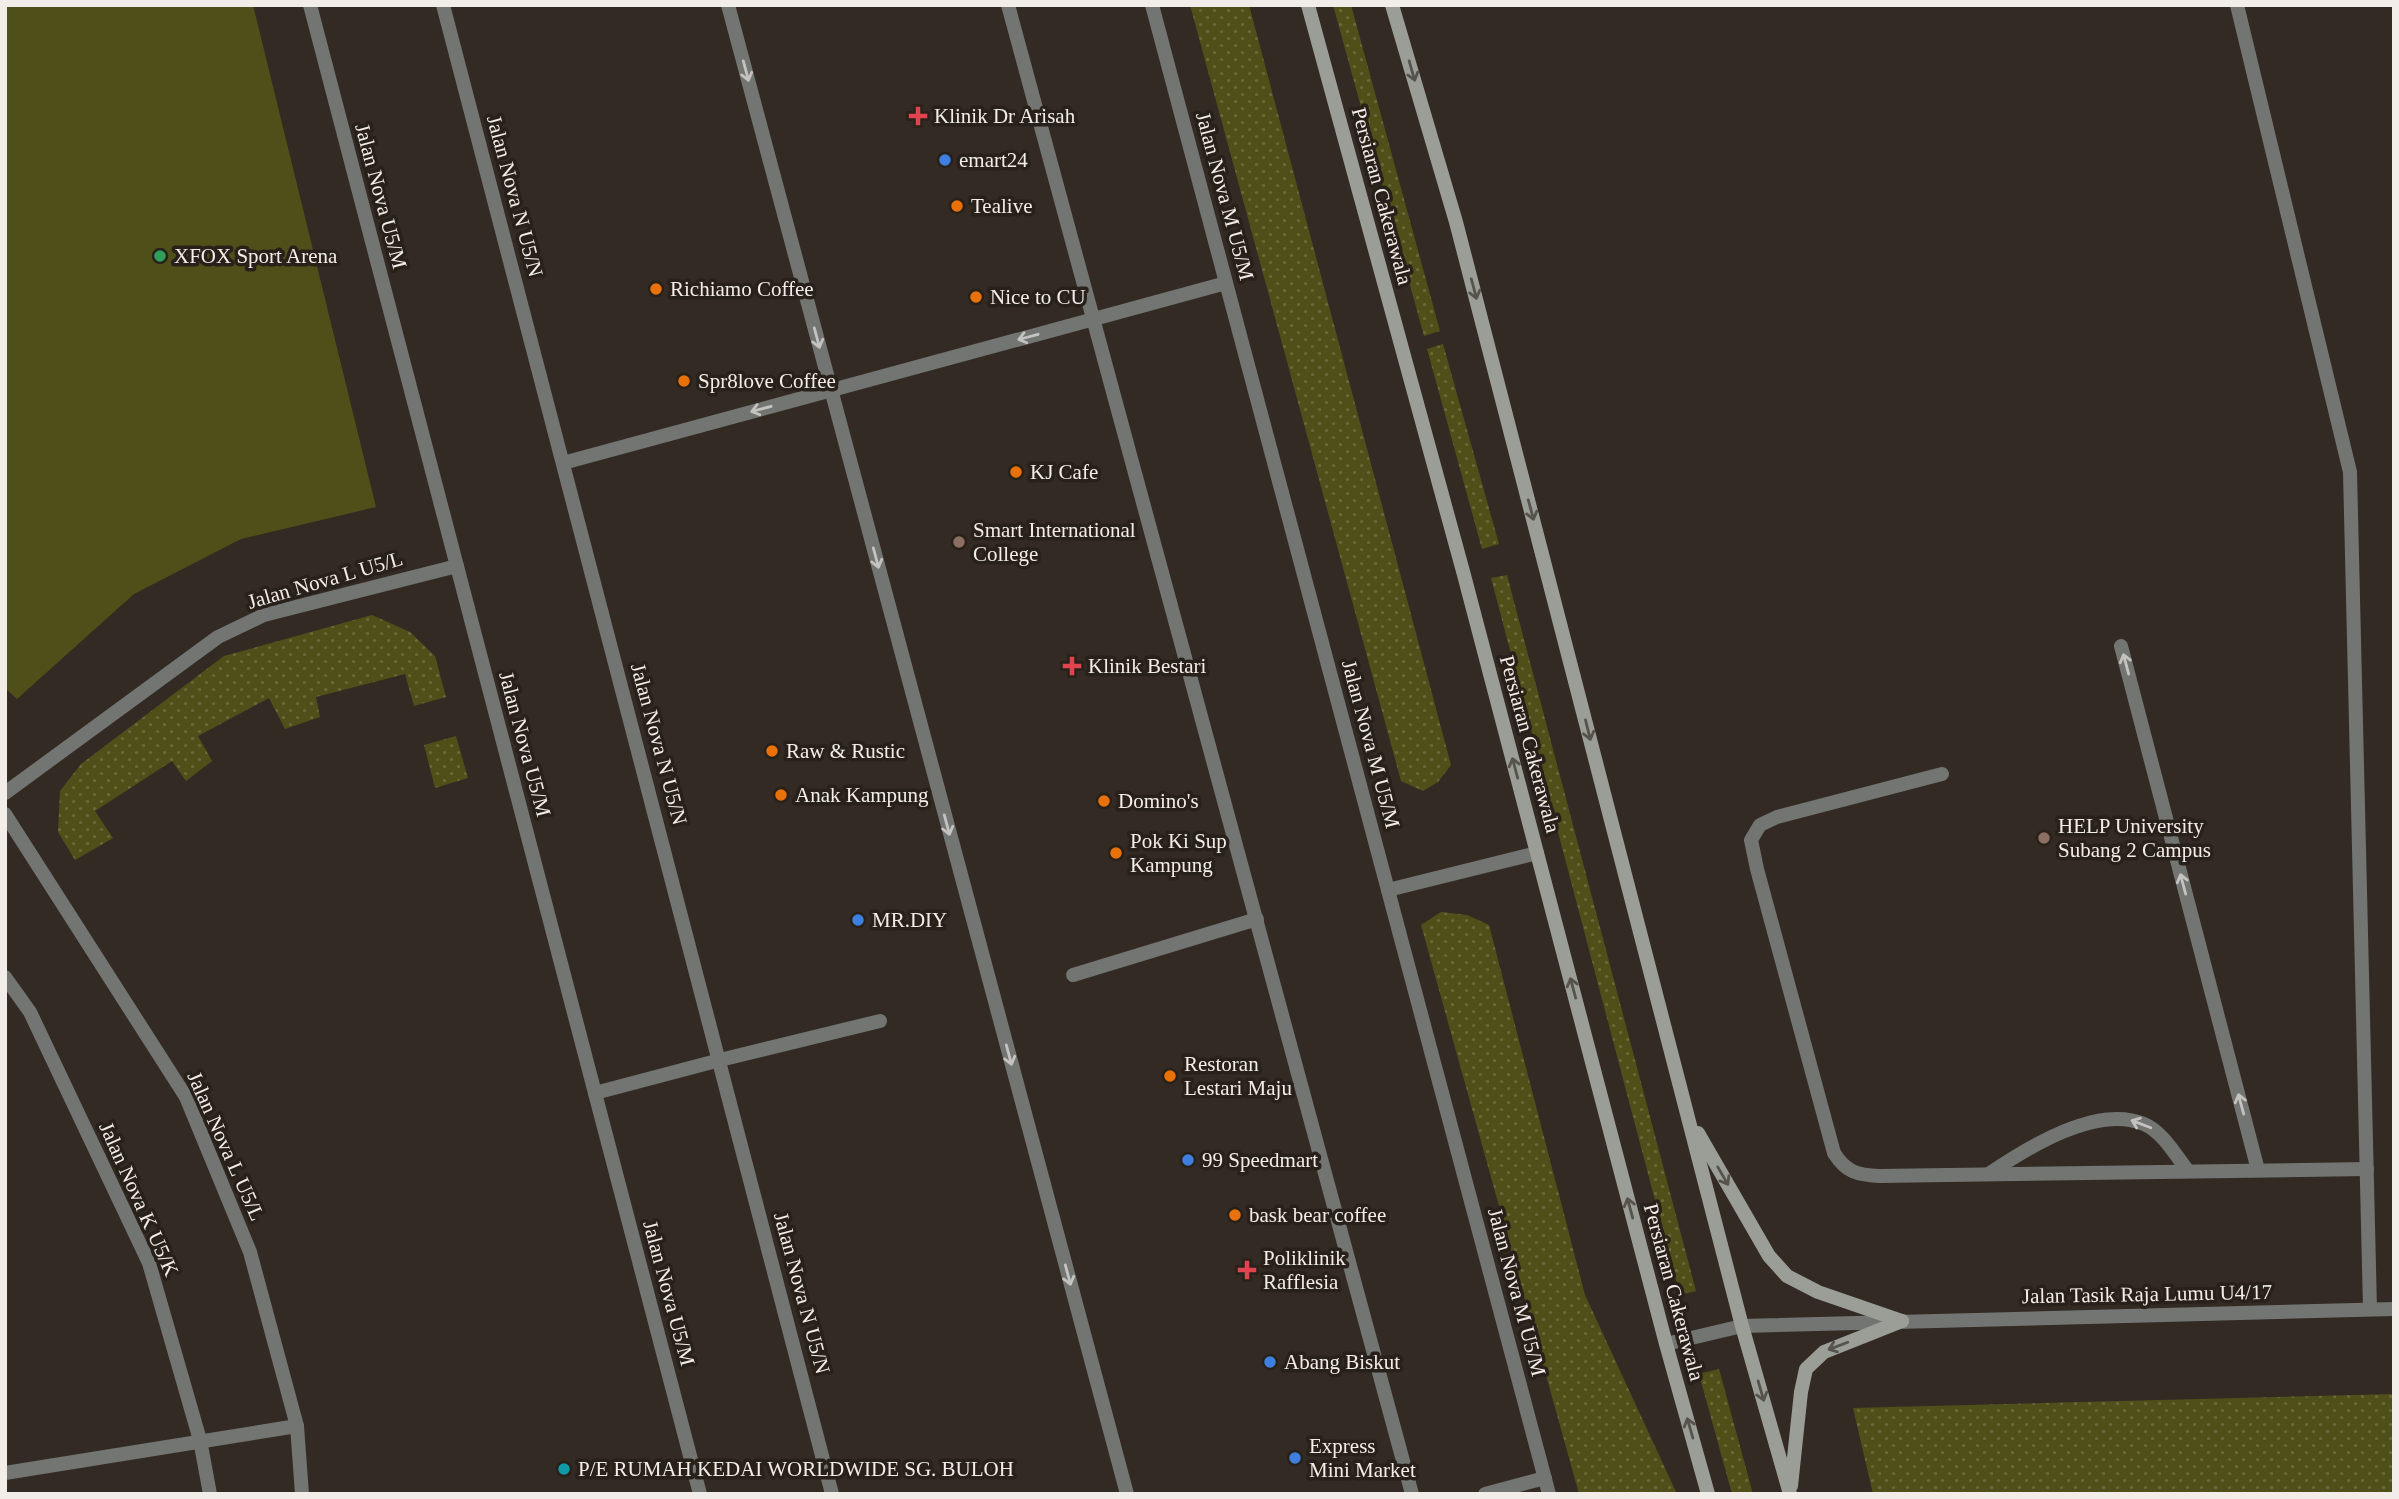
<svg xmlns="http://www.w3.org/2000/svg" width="2399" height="1499" viewBox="0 0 2399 1499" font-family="Georgia,serif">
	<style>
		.grass { fill: url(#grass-dots) }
		.pitch { fill: #4f5019 }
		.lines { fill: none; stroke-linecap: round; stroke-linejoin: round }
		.lane { stroke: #727571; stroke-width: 14 }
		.street { stroke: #727571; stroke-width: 14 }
		.secondary { stroke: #9a9e97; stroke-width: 14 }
		.oneway { stroke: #c5c3bf }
		.oneway2 { stroke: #56534c }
		.health-dot { fill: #e0444e; stroke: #28211a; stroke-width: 2.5 }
		.shop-dot { fill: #3f7fe0; stroke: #28211a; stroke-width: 2.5 }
		.food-dot { fill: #e8710a; stroke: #28211a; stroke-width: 2.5 }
		.leisure-dot { fill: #2e9e5b; stroke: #28211a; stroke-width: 2.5 }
		.education-dot { fill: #8d6e63; stroke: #28211a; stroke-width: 2.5 }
		.culture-dot { fill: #0f9aa8; stroke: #28211a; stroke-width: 2.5 }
		.labels { text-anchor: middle; stroke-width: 7; stroke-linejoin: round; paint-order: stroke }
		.poi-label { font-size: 21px; fill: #f2ede9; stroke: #28211a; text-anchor: start }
		.street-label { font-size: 21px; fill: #f2ede9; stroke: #28211a }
	</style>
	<defs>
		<pattern id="grass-dots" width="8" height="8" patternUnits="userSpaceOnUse" patternTransform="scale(1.75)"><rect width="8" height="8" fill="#4f5019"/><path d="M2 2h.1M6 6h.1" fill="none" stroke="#696a3a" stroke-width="1.8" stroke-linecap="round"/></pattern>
	</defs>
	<rect width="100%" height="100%" fill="#322a23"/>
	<g class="grass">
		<polygon points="1190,5 1249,5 1451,765 1438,782 1423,791 1401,781"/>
		<polygon points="1333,5 1351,5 1440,331 1424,336"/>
		<polygon points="1443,344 1499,544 1482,549 1427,349"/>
		<polygon points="1507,575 1696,1291 1680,1295 1491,578"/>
		<polygon points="372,615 410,632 435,656 446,697 414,706 405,674 316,697 320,717 285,729 269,698 198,736 212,761 186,781 172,761 95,811 113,838 75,860 58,832 60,791 81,764 224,656"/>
		<polygon points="456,736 468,778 435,788 424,745"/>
		<polygon points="1441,912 1467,915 1489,925 1585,1295 1677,1494 1579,1494 1421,925"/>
		<polygon points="1719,1369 1753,1494 1732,1494 1699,1374"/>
		<polygon points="2394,1394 2394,1494 1873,1494 1853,1408"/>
	</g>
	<polygon class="pitch" points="5,5 253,5 376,507 241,539 134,594 17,699 5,688"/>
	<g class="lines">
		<g class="lane">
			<polyline points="728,5 1127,1494"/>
			<polyline points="563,463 1094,319"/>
			<polyline points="2121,646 2258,1170"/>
			<path d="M1942,774l-165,43 -17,8 -9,15 6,29 77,284c12,19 23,22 45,23l488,-7"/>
			<polyline points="1073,975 1257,919"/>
			<polyline points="720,1060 880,1021"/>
			<path d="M1990,1173c37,-25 107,-69 154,-49 19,8 32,32 44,47"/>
			<polyline points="5,1473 297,1426"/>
		</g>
		<g class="street">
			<polyline points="310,5 700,1494"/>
			<polyline points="443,5 832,1494"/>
			<polyline points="1008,5 1412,1494"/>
			<polyline points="1152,5 1549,1494"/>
			<polyline points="2237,5 2350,472 2370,1309"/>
			<polyline points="1094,319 1226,283"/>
			<polyline points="5,793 218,637 264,615 457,566"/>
			<polyline points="5,814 186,1097 250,1252 297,1426 302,1494"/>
			<polyline points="1388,890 1537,853"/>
			<polyline points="5,977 30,1012 149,1263 200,1440 210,1494"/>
			<polyline points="595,1093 720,1060"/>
			<polyline points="1666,1344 1742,1326 2394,1309"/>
			<polyline points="1485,1494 1545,1478"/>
		</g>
		<g class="secondary">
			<polyline points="1308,5 1464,575 1666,1344 1708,1494"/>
			<polyline points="1392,5 1456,222 1742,1326 1790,1494"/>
			<polyline points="1698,1133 1769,1256 1787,1276 1818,1292 1902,1321"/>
			<polyline points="1791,1486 1801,1392 1806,1369 1824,1352 1902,1321"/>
		</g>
	</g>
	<defs><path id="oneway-shaft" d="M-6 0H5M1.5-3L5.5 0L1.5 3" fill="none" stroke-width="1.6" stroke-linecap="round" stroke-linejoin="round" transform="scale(1.75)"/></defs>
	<g class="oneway">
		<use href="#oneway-shaft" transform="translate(746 71) rotate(75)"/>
		<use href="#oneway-shaft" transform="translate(1028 337) rotate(165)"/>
		<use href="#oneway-shaft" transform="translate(817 338) rotate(75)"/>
		<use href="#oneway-shaft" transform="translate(761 409) rotate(165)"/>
		<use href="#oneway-shaft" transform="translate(876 558) rotate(75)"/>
		<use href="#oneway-shaft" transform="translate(2126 664) rotate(-105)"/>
		<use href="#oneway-shaft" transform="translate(947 825) rotate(75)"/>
		<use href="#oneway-shaft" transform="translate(2183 884) rotate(-105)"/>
		<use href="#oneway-shaft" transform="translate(1009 1055) rotate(75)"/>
		<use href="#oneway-shaft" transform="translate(2241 1104) rotate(-105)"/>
		<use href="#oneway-shaft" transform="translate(2141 1124) rotate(-159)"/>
		<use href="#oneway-shaft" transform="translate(1068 1275) rotate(75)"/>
	</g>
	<g class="oneway2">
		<use href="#oneway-shaft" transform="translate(1412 71) rotate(74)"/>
		<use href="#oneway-shaft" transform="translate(1474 289) rotate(75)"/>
		<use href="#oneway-shaft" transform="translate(1531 510) rotate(75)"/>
		<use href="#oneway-shaft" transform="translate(1588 730) rotate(76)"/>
		<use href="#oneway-shaft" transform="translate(1515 768) rotate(-105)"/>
		<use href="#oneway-shaft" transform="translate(1573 988) rotate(-105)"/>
		<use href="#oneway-shaft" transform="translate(1723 1176) rotate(60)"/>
		<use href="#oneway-shaft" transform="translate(1630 1208) rotate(-105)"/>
		<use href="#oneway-shaft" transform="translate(1838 1346) rotate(159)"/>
		<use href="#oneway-shaft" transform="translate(1761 1391) rotate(74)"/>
		<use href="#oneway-shaft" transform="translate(1690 1428) rotate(-106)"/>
	</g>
	<g class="health-dot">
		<path d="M914.5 105.5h7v7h7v7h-7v7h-7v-7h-7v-7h7z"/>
		<path d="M1068.5 655.5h7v7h7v7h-7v7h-7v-7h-7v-7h7z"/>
		<path d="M1243.5 1259.5h7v7h7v7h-7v7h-7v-7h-7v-7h7z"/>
	</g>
	<g class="shop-dot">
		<circle cx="945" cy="160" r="7"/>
		<circle cx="858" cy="920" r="7"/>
		<circle cx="1188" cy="1160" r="7"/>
		<circle cx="1270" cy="1362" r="7"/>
		<circle cx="1295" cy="1458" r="7"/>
	</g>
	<g class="food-dot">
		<circle cx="957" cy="206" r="7"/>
		<circle cx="656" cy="289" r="7"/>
		<circle cx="976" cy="297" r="7"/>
		<circle cx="684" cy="381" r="7"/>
		<circle cx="1016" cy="472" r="7"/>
		<circle cx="772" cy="751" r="7"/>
		<circle cx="781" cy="795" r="7"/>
		<circle cx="1104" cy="801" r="7"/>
		<circle cx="1116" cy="853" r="7"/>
		<circle cx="1170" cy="1076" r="7"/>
		<circle cx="1235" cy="1215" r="7"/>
	</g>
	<circle class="leisure-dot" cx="160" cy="256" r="7"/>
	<g class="education-dot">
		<circle cx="959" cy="542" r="7"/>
		<circle cx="2044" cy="838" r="7"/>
	</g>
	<circle class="culture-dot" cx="564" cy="1469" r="7"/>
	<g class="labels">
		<g class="poi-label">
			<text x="934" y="123">Klinik Dr Arisah</text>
			<text x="959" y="167">emart24</text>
			<text x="971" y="213">Tealive</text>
			<text x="174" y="263">XFOX Sport Arena</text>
			<text x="670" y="296">Richiamo Coffee</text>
			<text x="990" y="304">Nice to CU</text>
			<text x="698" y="388">Spr8love Coffee</text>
			<text x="1030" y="479">KJ Cafe</text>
			<text x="973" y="537">Smart International<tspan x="973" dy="24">College</tspan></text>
			<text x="1088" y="673">Klinik Bestari</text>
			<text x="786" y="758">Raw &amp; Rustic</text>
			<text x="795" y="802">Anak Kampung</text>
			<text x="1118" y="808">Domino's</text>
			<text x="2058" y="833">HELP University<tspan x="2058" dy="24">Subang 2 Campus</tspan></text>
			<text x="1130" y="848">Pok Ki Sup<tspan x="1130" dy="24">Kampung</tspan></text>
			<text x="872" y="927">MR.DIY</text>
			<text x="1184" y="1071">Restoran<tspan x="1184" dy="24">Lestari Maju</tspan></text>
			<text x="1202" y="1167">99 Speedmart</text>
			<text x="1249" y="1222">bask bear coffee</text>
			<text x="1263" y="1265">Poliklinik<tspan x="1263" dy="24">Rafflesia</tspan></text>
			<text x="1284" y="1369">Abang Biskut</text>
			<text x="1309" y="1453">Express<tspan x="1309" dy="24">Mini Market</tspan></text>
			<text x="578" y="1476">P/E RUMAH KEDAI WORLDWIDE SG. BULOH</text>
		</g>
		<g class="street-label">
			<text transform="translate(381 196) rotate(75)" y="7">Jalan Nova U5/M</text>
			<text transform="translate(515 196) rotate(75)" y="7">Jalan Nova N U5/N</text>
			<text transform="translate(1225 196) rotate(75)" y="7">Jalan Nova M U5/M</text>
			<text transform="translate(1382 196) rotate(75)" y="7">Persiaran Cakerawala</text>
			<text transform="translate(325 580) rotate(-16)" y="7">Jalan Nova L U5/L</text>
			<text transform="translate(525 744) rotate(75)" y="7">Jalan Nova U5/M</text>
			<text transform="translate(659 744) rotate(75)" y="7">Jalan Nova N U5/N</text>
			<text transform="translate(1371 744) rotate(75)" y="7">Jalan Nova M U5/M</text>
			<text transform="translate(1530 744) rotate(75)" y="7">Persiaran Cakerawala</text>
			<text transform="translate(226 1146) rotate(66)" y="7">Jalan Nova L U5/L</text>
			<text transform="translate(139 1199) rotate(66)" y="7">Jalan Nova K U5/K</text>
			<text transform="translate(1517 1292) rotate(75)" y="7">Jalan Nova M U5/M</text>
			<text transform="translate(1674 1292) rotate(75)" y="7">Persiaran Cakerawala</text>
			<text transform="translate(669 1293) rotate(75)" y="7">Jalan Nova U5/M</text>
			<text transform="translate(802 1293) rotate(75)" y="7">Jalan Nova N U5/N</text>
			<text transform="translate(2147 1294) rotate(-1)" y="7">Jalan Tasik Raja Lumu U4/17</text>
		</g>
	</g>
	<rect width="2399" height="1499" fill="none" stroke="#f2ede9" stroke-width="14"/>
</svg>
